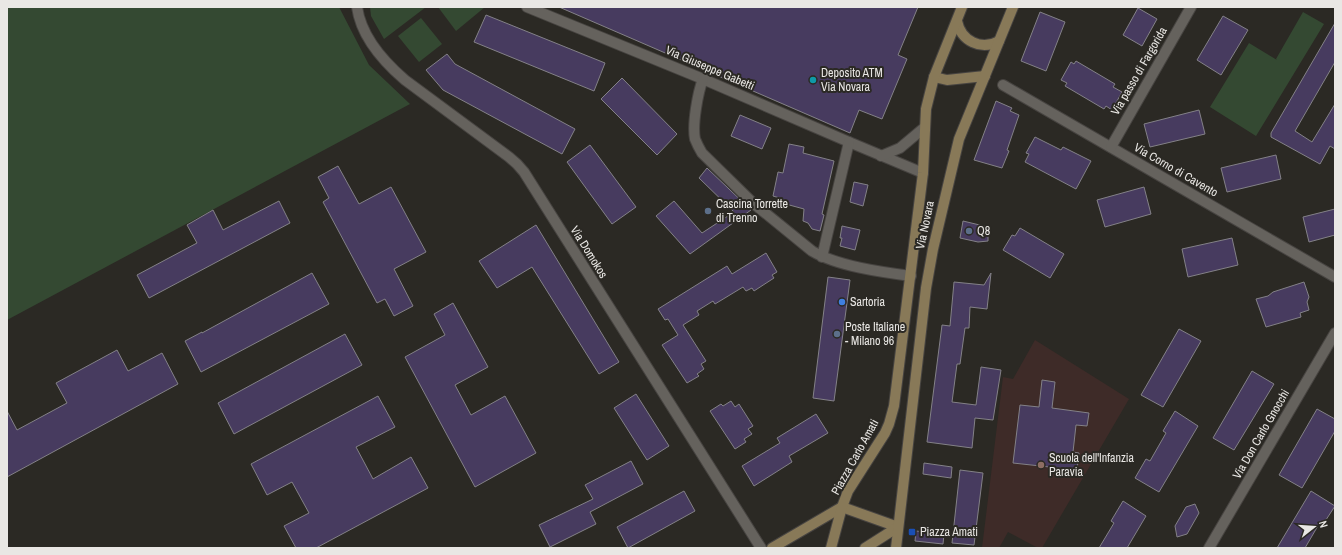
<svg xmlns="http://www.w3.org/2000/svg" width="1342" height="555" viewBox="0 0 1342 555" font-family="'Archivo Narrow',sans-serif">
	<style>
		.education { fill: #3e2b28 }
		.green { fill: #344932 }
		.building { fill: #473b5f; stroke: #838187 }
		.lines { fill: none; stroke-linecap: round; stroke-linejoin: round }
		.street-casing { stroke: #474441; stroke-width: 12 }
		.secondary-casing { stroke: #474441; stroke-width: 12 }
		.street { stroke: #65625d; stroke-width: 10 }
		.secondary { stroke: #887958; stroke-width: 10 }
		.culture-dot { fill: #0f9aa8; stroke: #2b2924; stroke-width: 1.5 }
		.service-dot { fill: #5c6f8a; stroke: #2b2924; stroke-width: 1.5 }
		.shop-dot { fill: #3f7fe0; stroke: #2b2924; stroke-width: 1.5 }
		.education-dot { fill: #8d6e63; stroke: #2b2924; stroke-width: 1.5 }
		.transit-dot { fill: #1a4fb4; stroke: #2b2924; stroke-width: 1.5 }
		.labels { text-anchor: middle; stroke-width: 4; stroke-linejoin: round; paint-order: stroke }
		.street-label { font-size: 12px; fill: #e9e7e4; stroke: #2b2924 }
		.poi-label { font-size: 12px; fill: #e9e7e4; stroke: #2b2924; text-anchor: start }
	</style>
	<rect width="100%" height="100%" fill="#2b2924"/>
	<polygon class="education" points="1035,340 1129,399 1042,548 1038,548 1008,532 999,548 982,548 1003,377 1013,379"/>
	<g class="green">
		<polygon points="7,7 339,7 369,65 410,104 7,320"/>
		<polygon points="370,7 426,7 384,39 371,16"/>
		<polygon points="438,7 485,7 456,31"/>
		<polygon points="1303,12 1324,24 1256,136 1210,107 1249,43 1277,60 1276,59"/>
		<polygon points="421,18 442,44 419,62 398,36"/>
	</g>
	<g class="building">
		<polygon points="559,7 918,7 898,55 907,59 882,119 859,110 850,133"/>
		<polygon points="1138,8 1157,19 1142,46 1123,35"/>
		<polygon points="1040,12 1065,22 1046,71 1021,61"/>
		<polygon points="486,15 605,63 594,91 474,42"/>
		<polygon points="1223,16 1248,30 1221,75 1197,60"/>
		<polygon points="1335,23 1335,62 1295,131 1312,142 1335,104 1335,149 1330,146 1320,164 1271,137 1271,133"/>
		<polygon points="447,54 455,64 575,129 562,154 443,90 426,70"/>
		<polygon points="1076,61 1115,84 1113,87 1122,92 1112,110 1106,106 1104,109 1065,86 1067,83 1061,80 1071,62 1074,64"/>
		<polygon points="622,78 677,134 657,155 601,99"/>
		<polygon points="996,101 1012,108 1010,111 1019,115 1007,150 1009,151 1002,168 974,160"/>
		<polygon points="1199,110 1205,134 1150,147 1144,124"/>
		<polygon points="740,115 771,128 762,149 731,136"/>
		<polygon points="1035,137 1061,150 1063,147 1091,161 1076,189 1025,162 1029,154 1026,153"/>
		<polygon points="789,144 804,147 803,153 834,161 822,214 824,215 820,231 812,229 808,223 803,221 804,209 782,203 783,199 773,196 778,172 783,173"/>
		<polygon points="590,145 636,207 612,224 567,162"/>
		<polygon points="1276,155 1281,179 1227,192 1221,168"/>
		<polygon points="338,166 359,204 391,187 426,252 394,269 413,306 394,316 385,299 377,303 323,202 329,198 318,177"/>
		<polygon points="707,168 751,210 690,254 656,216 674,201 702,233 734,212 699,178"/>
		<polygon points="854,182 868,185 863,206 850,202"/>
		<polygon points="1144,187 1151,214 1105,227 1097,200"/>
		<polygon points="279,201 290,223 149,298 137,275 197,243 187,225 213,210 223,230"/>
		<polygon points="1335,209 1335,235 1309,242 1303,217"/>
		<polygon points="963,221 988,227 988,241 978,242 960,238"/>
		<polygon points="536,225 619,362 599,374 532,267 497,288 479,261"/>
		<polygon points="842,226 860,230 855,250 840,246 842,238 840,238"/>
		<polygon points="1020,228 1064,254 1050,278 1003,250 1012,235 1015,236"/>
		<polygon points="1232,238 1238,265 1188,277 1182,249"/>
		<polygon points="766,253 777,272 772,275 774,278 754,291 752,288 746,291 743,287 715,304 713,301 697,311 699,315 683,325 706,361 701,364 704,369 697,374 699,376 687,383 662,345 678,335 668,319 665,320 658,309 727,266 732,274"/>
		<polygon points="312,273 329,304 201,372 185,341 202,332 202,333"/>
		<polygon points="991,273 987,309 970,307 969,328 965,328 960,364 957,364 952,402 976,405 981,367 1001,370 993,420 975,418 972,448 927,442 942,325 950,326 954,282 984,285"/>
		<polygon points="828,277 850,280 834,401 813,398"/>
		<polygon points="1304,282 1309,297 1307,302 1309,310 1300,313 1301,317 1266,327 1256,299 1268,296 1273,292"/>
		<polygon points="453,303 488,367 455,385 471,415 505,396 536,453 475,487 405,357 445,335 434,314"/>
		<polygon points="1179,329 1201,341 1163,407 1141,395"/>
		<polygon points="345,334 362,365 234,434 218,403"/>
		<polygon points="117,350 128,371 162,353 178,384 7,477 7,411 17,430 67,403 56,383"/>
		<polygon points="1252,371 1274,384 1234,450 1213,438"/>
		<polygon points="1042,380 1055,382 1052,408 1089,413 1087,426 1076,425 1073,452 1079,453 1077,470 1013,463 1020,405 1039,407"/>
		<polygon points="636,394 669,446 647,460 614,408"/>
		<polygon points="378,396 395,427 356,447 373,479 411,457 428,488 316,548 296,548 284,526 309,513 292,482 267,495 251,464"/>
		<polygon points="731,401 735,407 739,404 753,426 748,429 752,434 744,439 746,442 735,449 710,411 721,404 723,406"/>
		<polygon points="1317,409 1335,419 1335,431 1302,488 1279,475"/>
		<polygon points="1175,411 1198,426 1159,492 1135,478 1146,459 1150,461 1166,433 1163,431"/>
		<polygon points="816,414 828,433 789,456 792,462 754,486 742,466 780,443 777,438"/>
		<polygon points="631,461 643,484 590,512 596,524 550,547 539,525 593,499 585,485"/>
		<polygon points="924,463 952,467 951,478 923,474"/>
		<polygon points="960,470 983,473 974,545 952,543"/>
		<polygon points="684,491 695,511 628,548 617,527"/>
		<polygon points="1311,491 1335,506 1322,526 1319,524 1305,548 1277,548"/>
		<polygon points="1123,501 1146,516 1127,548 1099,548 1114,523 1111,521"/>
		<polygon points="1195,504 1199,513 1187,534 1177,537 1175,526 1186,507"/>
		<polygon points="916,531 944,534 943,544 915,541"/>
	</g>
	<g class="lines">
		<g class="street-casing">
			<g id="street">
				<path d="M357,7c4,29 27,55 48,73l104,77 8,7 7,8 237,376"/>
				<polyline points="527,7 703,79 849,142 923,173"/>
				<path d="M703,79c-5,13 -11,45 -8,60 2,5 4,9 7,14l51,50 59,48c25,15 69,21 99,25"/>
				<polyline points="1003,85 1335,277"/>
				<polyline points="1111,147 1191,7"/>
				<polyline points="881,156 900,148 925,127"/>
				<polyline points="822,257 849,142"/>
				<polyline points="1209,548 1335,333"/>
			</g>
		</g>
		<g class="secondary-casing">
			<g id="secondary">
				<path d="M957,21c4,20 24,30 42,20"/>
				<polyline points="934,77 947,80 985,76"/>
				<polyline points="772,548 842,507 898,527"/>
				<polyline points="831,548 842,507 848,491 885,433 889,424 894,406 923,173 926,109 934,77 962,7"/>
				<polyline points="865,548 898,527"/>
				<polyline points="896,548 926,288 933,249 959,139 1013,7"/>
			</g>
		</g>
		<use href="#street" class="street"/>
		<use href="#secondary" class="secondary"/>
	</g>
	<circle class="culture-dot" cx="813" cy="80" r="4"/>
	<g class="service-dot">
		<circle cx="708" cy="211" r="4"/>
		<circle cx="969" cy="231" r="4"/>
		<circle cx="837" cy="334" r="4"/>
	</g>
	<circle class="shop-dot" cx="842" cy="302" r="4"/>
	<circle class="education-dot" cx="1041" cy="465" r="4"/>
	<rect class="transit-dot" x="908" y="528" width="8" height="8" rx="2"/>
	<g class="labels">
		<g class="street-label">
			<text transform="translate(710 68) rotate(23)" y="4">Via Giuseppe Gabetti</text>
			<text transform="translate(1139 71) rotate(-60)" y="4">Via passo di Fargorida</text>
			<text transform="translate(1176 170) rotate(30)" y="4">Via Corno di Cavento</text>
			<text transform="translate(925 225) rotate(-78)" y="4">Via Novara</text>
			<text transform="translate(589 252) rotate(58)" y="4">Via Domokos</text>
			<text transform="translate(1261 434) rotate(-60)" y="4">Via Don Carlo Gnocchi</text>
			<text transform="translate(855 457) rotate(-61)" y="4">Piazza Carlo Amati</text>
		</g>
		<g class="poi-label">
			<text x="821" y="77">Deposito ATM<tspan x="821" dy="14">Via Novara</tspan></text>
			<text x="716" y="208">Cascina Torrette<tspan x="716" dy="14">di Trenno</tspan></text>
			<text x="977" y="235">Q8</text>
			<text x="850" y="306">Sartoria</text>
			<text x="845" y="331">Poste Italiane<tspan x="845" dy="14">- Milano 96</tspan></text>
			<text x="1049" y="462">Scuola dell'Infanzia<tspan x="1049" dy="14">Paravia</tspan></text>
			<text x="920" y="536">Piazza Amati</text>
		</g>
	</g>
	<rect width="1342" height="555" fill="none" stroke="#e9e7e4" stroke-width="16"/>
	<g transform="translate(1314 527) rotate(73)" stroke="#2b2924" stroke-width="3" paint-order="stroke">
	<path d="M0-3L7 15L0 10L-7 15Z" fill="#e9e7e4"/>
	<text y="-6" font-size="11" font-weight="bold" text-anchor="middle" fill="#e9e7e4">N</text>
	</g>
</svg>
